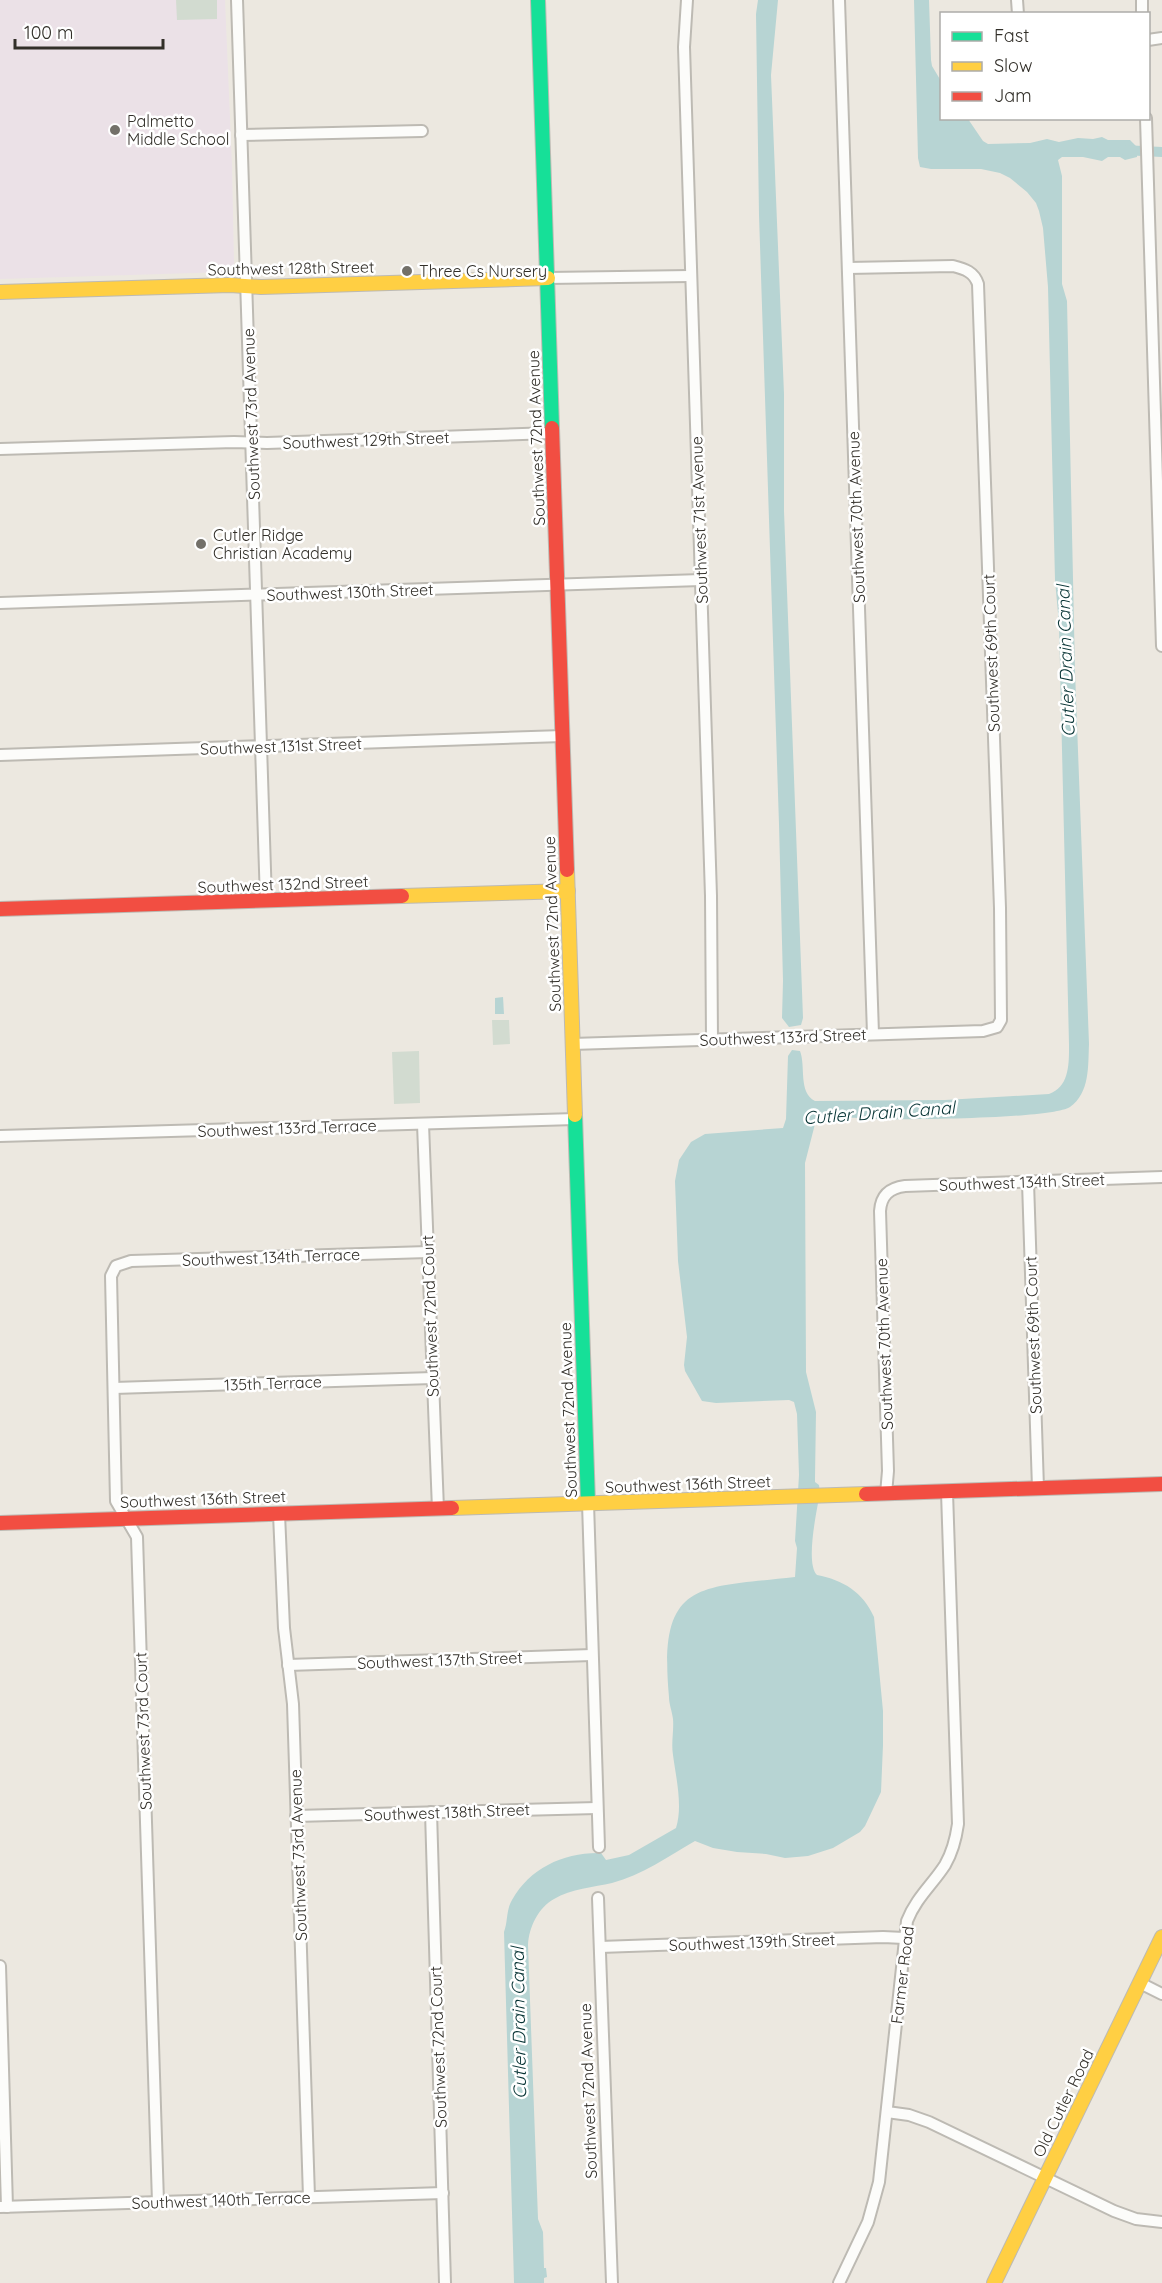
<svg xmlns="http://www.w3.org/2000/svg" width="1162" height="2283" viewBox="0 0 1162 2283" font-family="Quicksand,sans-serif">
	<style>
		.education { fill: #ebe1e7 }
		.green { fill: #d2dbd0 }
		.water { fill: #b7d4d3 }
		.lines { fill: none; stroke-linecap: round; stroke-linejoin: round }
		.canal { stroke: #b7d4d3; stroke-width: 10 }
		.street-casing { stroke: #bdbab3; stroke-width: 14 }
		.fast-casing { stroke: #bdbab3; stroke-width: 16 }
		.slow-casing { stroke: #bdbab3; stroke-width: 16 }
		.jam-casing { stroke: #bdbab3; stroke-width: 16 }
		.street { stroke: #fcfcfa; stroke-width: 10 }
		.fast { stroke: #16e098; stroke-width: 14 }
		.slow { stroke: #ffcf43; stroke-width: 14 }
		.jam { stroke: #f24e42; stroke-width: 14 }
		.poi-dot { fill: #737069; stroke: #fff; stroke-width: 2 }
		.labels { text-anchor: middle; stroke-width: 5; stroke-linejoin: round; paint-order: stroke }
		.poi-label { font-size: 16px; fill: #322f29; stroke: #fff; text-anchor: start }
		.street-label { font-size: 16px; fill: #322f29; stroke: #fff }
		.water-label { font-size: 18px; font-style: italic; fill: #063334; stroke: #fff }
	</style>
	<rect width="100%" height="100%" fill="#ece8e0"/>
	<polygon class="education" points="0,0 225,0 232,166 234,263 232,269 227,272 0,279"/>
	<g class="green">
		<polygon points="176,0 217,0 217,19 177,20"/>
		<polygon points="492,1020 509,1020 510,1044 493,1045"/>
		<polygon points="419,1051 420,1103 394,1104 392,1052"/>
	</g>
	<g class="water">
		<polygon points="758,0 778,0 771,75 784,394 784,511 803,1018 801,1025 789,1027 782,1018 783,981 779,824 759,215 756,14"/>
		<path d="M914,0h15l2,60 1,6 9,15 1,37 26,1 15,22 5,3 42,-1 17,-4 12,3 19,-4 15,1 9,-2 6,3h22l7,7v10l-12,3 -5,-3h-12l-6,4 -19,-4h-21l-4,3 4,16v108l5,17 8,370 14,373c-1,22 1,49 -19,63 -19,12 -167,13 -197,12 -14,-1 -47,-4 -58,5l-10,39 1,209 10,40 -1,66v4l4,3 1,8c-3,16 -15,71 -3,82 26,5 46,17 57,42l9,94v34l-2,47 -16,34 -5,6 -27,16 -25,8 -23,2 -19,-4 -29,-2 -24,-4 -18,-7c-26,15 -53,34 -83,42 -18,4 -41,6 -58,16 -16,9 -25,28 -26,46l10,274 5,13 1,36h2l1,9 -3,1v5h-30l-10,-351c4,-10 2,-22 8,-32 18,-32 52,-48 89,-47l5,7 23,-5 47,-27c7,-22 0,-50 -3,-73 -2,-12 1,-24 0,-36 -1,-8 -4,-15 -4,-22 -11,-118 29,-109 126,-120l2,-29 -2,-7 4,-66 -2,-61 -3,-12 -5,-2 -73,3 -14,-2 -17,-30 -1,-6 3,-28 -9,-76 -3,-80 4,-21 12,-18 14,-8 78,-6 3,-9 2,-63 4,-6 8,1c6,16 -2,41 15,50l130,-1 104,-6c21,-7 20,-32 20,-50l-10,-420 -4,-44 -7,-293 -5,-59 -4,-17 -3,-8 -9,-11 -17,-14 -10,-5 -19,-4h-50l-11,-2 -2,-9z"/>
		<polygon points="503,997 504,1014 495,1014 495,998"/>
	</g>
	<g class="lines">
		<polyline class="canal" points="1123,150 1162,152"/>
		<g class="street-casing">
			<g id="street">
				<polyline points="237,0 266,901"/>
				<polyline points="687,0 684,47 711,896 712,1040"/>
				<polyline points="839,0 873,1034"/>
				<polyline points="1017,0 1018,14"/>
				<polyline points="1142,0 1142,14"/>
				<polyline points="1148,40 1162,38"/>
				<polyline points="1146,118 1162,646"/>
				<polyline points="241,135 422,131"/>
				<polyline points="548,278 690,276"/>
				<polyline points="0,449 234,442 267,443 552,433"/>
				<polyline points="0,603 701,580"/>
				<polyline points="0,755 563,736"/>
				<path d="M572,1044l411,-13 14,-4 4,-7 -1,-112 -22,-624c-4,-12 -13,-15 -25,-18l-105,2"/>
				<polyline points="423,1124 438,1509"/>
				<polyline points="0,1136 575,1119"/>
				<polyline points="1028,1182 1038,1488"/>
				<polyline points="114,1388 433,1378"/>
				<path d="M886,1494l2,-23 -8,-260c1,-15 9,-23 25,-25l257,-9"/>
				<polyline points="588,1503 599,1847"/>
				<polyline points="279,1514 284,1628 293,1704 309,2197"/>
				<polyline points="288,1665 592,1655"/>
				<polyline points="431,1812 445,2283"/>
				<polyline points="296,1816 597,1808"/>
				<polyline points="598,1898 612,2283"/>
				<polyline points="600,1947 883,1937 904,1938"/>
				<polyline points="0,1966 7,2207"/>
				<polyline points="1140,1983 1162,1994"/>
				<polyline points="887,2112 909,2115 929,2122 1114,2211 1136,2219 1162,2222"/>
				<polyline points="158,2202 137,1537 116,1501 111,1276 116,1266 131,1261 428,1252"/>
				<polyline points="0,2207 443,2193"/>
				<path d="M839,2283l29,-61 11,-40 28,-261c9,-23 25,-36 38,-56 7,-12 11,-27 13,-41l-11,-332"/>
			</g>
		</g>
		<g class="fast-casing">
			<g id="fast">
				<polyline points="538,0 552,428"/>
				<polyline points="575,1115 588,1503"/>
			</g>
		</g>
		<g class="slow-casing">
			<g id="slow">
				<polyline points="0,292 230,285 261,287 548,278"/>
				<polyline points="567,870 575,1115"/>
				<polyline points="402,896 568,891"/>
				<polyline points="452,1508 866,1494"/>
				<polyline points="994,2283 1162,1937"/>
			</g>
		</g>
		<g class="jam-casing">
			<g id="jam">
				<polyline points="552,428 567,870"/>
				<polyline points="0,909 402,896"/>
				<polyline points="866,1494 1162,1484"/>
				<polyline points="0,1523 452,1508"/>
			</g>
		</g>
		<use href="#street" class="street"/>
		<use href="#fast" class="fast"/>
		<use href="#slow" class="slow"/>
		<use href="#jam" class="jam"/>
	</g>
	<g class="poi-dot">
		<circle cx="115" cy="130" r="6"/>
		<circle cx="407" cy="271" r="6"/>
		<circle cx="201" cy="544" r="6"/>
	</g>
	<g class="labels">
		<g class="poi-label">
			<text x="127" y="127">Palmetto<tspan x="127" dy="18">Middle School</tspan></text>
			<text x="419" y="277">Three Cs Nursery</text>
			<text x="213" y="541">Cutler Ridge<tspan x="213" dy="18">Christian Academy</tspan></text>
		</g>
		<g class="street-label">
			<text transform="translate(291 268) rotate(-1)" y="6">Southwest 128th Street</text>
			<text transform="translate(251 414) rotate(-92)" y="6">Southwest 73rd Avenue</text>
			<text transform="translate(536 438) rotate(-92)" y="6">Southwest 72nd Avenue</text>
			<text transform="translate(366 440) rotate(-2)" y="6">Southwest 129th Street</text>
			<text transform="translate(856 517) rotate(-92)" y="6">Southwest 70th Avenue</text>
			<text transform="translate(699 520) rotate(-92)" y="6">Southwest 71st Avenue</text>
			<text transform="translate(350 592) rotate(-2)" y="6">Southwest 130th Street</text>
			<text transform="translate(991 653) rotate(-92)" y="6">Southwest 69th Court</text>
			<text transform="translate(281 746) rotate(-2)" y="6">Southwest 131st Street</text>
			<text transform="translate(283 884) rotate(-2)" y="6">Southwest 132nd Street</text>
			<text transform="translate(552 924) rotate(-92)" y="6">Southwest 72nd Avenue</text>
			<text transform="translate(783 1037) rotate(-2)" y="6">Southwest 133rd Street</text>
			<text transform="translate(287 1128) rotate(-2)" y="6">Southwest 133rd Terrace</text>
			<text transform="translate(1022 1182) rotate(-2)" y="6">Southwest 134th Street</text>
			<text transform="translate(271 1257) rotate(-2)" y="6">Southwest 134th Terrace</text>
			<text transform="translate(430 1316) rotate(-92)" y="6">Southwest 72nd Court</text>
			<text transform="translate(1033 1335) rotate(-92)" y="6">Southwest 69th Court</text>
			<text transform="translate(884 1344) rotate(-92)" y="6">Southwest 70th Avenue</text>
			<text transform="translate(273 1383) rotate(-2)" y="6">135th Terrace</text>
			<text transform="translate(568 1410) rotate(-92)" y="6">Southwest 72nd Avenue</text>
			<text transform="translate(688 1484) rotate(-2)" y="6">Southwest 136th Street</text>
			<text transform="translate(203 1499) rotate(-2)" y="6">Southwest 136th Street</text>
			<text transform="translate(440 1660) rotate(-2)" y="6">Southwest 137th Street</text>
			<text transform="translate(143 1731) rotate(-92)" y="6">Southwest 73rd Court</text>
			<text transform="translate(447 1812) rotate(-2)" y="6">Southwest 138th Street</text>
			<text transform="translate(298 1855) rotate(-92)" y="6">Southwest 73rd Avenue</text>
			<text transform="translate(752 1942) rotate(-2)" y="6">Southwest 139th Street</text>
			<text transform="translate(902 1975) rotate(-83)" y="6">Farmer Road</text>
			<text transform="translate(438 2047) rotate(-92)" y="6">Southwest 72nd Court</text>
			<text transform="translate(588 2091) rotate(-92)" y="6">Southwest 72nd Avenue</text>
			<text transform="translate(1063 2103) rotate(-64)" y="6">Old Cutler Road</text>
			<text transform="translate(221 2200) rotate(-2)" y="6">Southwest 140th Terrace</text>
		</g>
		<g class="water-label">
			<text transform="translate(1066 661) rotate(-92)" y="6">Cutler Drain Canal</text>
			<text transform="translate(879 1113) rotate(-4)" y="6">Cutler Drain Canal</text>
			<text transform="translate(519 2023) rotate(-91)" y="6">Cutler Drain Canal</text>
		</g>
	</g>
	<rect x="940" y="12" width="210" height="108" fill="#ffffff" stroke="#adaca9" stroke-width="1.5"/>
	<rect x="952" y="32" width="30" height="9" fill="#16e098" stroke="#adaca9" stroke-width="1.5"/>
	<text x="994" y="42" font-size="18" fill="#322f29">Fast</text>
	<rect x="952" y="62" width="30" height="9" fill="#ffcf43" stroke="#adaca9" stroke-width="1.5"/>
	<text x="994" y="72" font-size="18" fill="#322f29">Slow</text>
	<rect x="952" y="92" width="30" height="9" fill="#f24e42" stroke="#adaca9" stroke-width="1.5"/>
	<text x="994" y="102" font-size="18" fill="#322f29">Jam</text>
	<path d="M15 39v9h148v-9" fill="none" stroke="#322f29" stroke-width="3"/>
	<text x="24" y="39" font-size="18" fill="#322f29" stroke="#ffffff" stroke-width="4.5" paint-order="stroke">100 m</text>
</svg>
